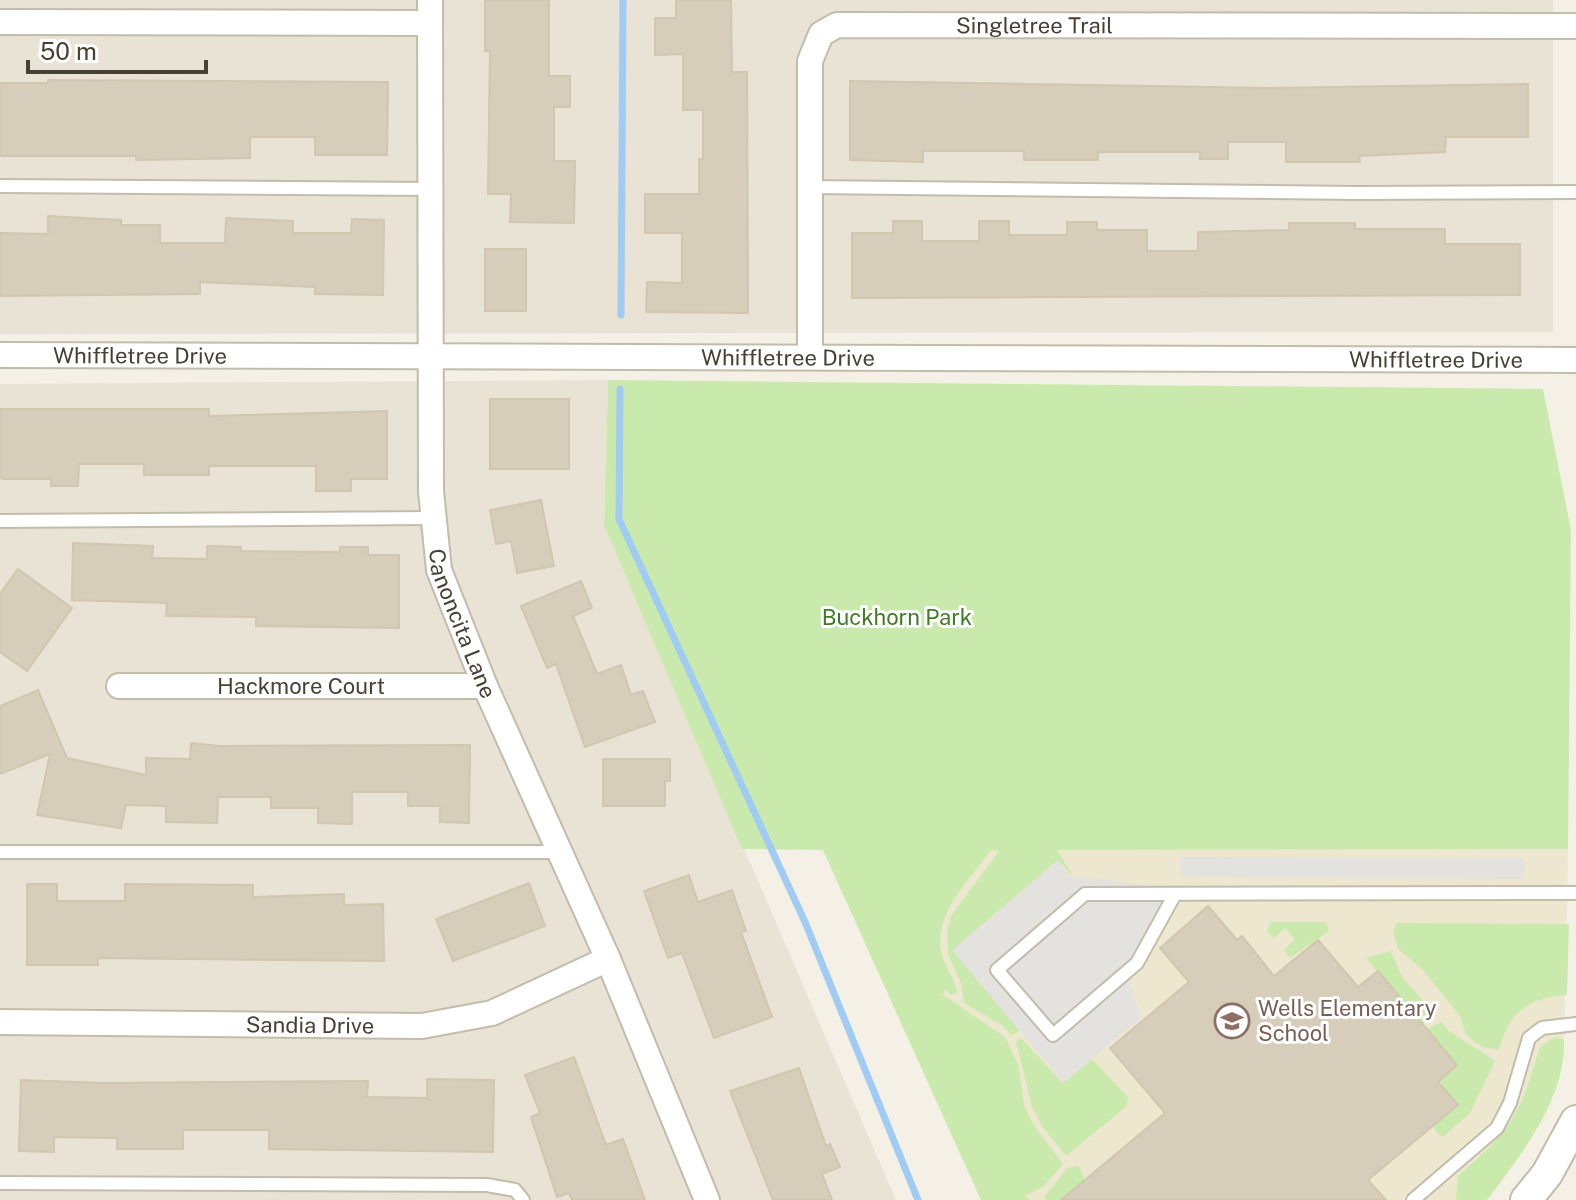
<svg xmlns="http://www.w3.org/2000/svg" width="1576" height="1200" viewBox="0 0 1576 1200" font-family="'Public Sans',sans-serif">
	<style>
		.residential { fill: #e8e3d4 }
		.education { fill: #ede7cf }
		.green { fill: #caeaad }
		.parking { fill: #e4e2de }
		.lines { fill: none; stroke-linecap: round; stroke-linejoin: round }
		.stream { stroke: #a0cbf3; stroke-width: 7 }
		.building { fill: #d6cdbb; stroke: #d1c6ae; stroke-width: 2 }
		.service-casing { stroke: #c2bcab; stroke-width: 16 }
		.minor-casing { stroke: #c2bcab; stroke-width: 28 }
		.tertiary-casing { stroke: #c2bcab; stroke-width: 34 }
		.service { stroke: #fff; stroke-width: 12 }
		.minor { stroke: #fff; stroke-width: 24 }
		.tertiary { stroke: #fff; stroke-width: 30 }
		.labels { text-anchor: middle; stroke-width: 6; stroke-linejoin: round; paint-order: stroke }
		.street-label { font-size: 22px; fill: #474135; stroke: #fff }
		.park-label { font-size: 22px; fill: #407b26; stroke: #fff }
		.education-label { font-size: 22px; fill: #785e54; stroke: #fff; text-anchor: start }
	</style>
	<rect width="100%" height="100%" fill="#f4f0e6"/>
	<g class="residential">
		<polygon points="0,0 1553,0 1553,332 0,334"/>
		<polygon points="608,380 604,525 896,1200 0,1200 0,384"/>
	</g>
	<polygon class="education" points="1568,849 1564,1044 1487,1200 981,1200 823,850"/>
	<g class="green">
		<path d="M608,380l935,9 28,141 -3,319 -511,1 17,27 -16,-16 -38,169 -8,6 -9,-10 -39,-23 -3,-20 -13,-29 -1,-24 4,-14 48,-65 -8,-1c-21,29 -57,63 -50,101 3,15 14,26 16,42l-6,2 -5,-5 -4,4 63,43 13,27 6,41 9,19 30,40 -20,23 -18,9 4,4h-48l-158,-350 -81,-1 -138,-324z"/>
		<polygon points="1271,922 1326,922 1329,931 1290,958 1284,950 1295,939 1285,928 1274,938 1267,931"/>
		<path d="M1397,923l172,1 -2,71c-37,2 -59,18 -68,55l-17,-3 -16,-12 -6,-19 -37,-46 -25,-21 -5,-17z"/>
		<polygon points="1391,951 1402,977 1432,1011 1431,1017 1423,1024 1366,958"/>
		<polygon points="1441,1022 1449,1031 1495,1061 1470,1113 1444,1136 1439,1135 1433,1126 1457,1105 1438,1082 1457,1065 1427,1029"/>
		<path d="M1555,1037l9,3c2,59 -43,115 -77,160h-31l2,-24c56,-50 60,-57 82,-129z"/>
		<polygon points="1021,1038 1063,1083 1092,1059 1128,1097 1127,1106 1066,1156 1042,1126 1032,1107 1016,1042"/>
		<polygon points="1079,1166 1085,1180 1061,1200 1046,1200 1044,1197 1068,1168"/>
	</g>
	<g class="parking">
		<polygon points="1180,857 1525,858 1524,879 1181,877"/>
		<polygon points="1058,860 1070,876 1185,889 1130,982 1141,1018 1063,1083 952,950"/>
	</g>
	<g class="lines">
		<g class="stream">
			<polyline points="621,315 623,0"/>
			<polyline points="620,389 619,519 805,922 918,1200"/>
		</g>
	</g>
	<g class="building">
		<polygon points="485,0 549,0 549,76 570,76 570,107 554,107 554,161 575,161 574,223 510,222 511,194 488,194 490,51 485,51"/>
		<polygon points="676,0 731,0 732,72 747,72 748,313 646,312 647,282 682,283 682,233 645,233 645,194 699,194 699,159 703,159 703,110 683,110 683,54 655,55 655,18 676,18"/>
		<polygon points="48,80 388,82 387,155 315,155 315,137 250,137 250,158 136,160 136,156 0,156 0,83 48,83"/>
		<polygon points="850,81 1268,88 1528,84 1528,137 1446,137 1445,152 1359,156 1360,162 1286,162 1286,142 1228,142 1228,159 1200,159 1200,152 1098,152 1098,160 1024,160 1024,151 923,151 923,162 850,160"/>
		<polygon points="48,216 121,220 121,225 160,225 160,243 225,243 226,218 293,221 293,233 351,233 352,219 384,220 383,295 315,294 315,287 200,282 200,294 0,296 0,233 48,234"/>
		<polygon points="893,221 922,221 922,241 979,241 979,221 1009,221 1009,235 1067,235 1067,222 1097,222 1097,230 1147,230 1147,251 1198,251 1198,232 1289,230 1289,223 1355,223 1355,229 1445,229 1445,244 1520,244 1520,295 852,298 852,233 893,233"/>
		<rect x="485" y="249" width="41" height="62"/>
		<rect x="490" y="399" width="79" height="70"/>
		<polygon points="0,409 209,409 209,416 387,411 387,479 351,479 351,491 316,491 316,466 209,466 209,475 144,475 144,464 79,464 78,486 51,486 51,479 4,479 0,478"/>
		<polygon points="541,500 554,566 517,573 511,541 496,544 490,510"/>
		<polygon points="73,543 153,546 152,558 207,559 207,546 241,547 241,551 340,552 340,547 368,547 368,555 399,555 399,628 256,626 256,617 166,616 167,603 72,600"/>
		<polygon points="18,569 72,608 27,671 0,652 0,594"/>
		<polygon points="581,581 592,608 573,616 597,674 621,665 631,695 643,691 655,722 585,747 556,664 547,668 521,606"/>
		<polygon points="38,690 67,758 146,775 146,758 190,759 191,743 219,746 470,745 469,823 440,822 440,806 408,806 408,792 352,792 352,824 318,823 318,808 271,808 271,797 218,797 217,823 166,822 166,806 126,805 121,828 37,815 50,754 0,774 0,706"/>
		<polygon points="603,759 670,759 670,781 665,781 665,806 603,806"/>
		<polygon points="689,875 698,902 732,890 746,931 741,932 772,1017 714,1038 682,953 668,958 644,891"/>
		<polygon points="529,883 545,926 453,961 436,919"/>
		<polygon points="27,884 57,884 57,901 125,901 125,884 253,885 253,897 344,894 344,905 383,904 384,961 98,958 98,965 27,965"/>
		<polygon points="1208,906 1237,940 1242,936 1274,976 1318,940 1358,987 1378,971 1457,1065 1438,1082 1458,1105 1368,1180 1386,1200 1061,1200 1165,1113 1110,1048 1189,982 1160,948"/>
		<polygon points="574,1057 606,1145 623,1139 645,1200 572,1200 569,1193 557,1197 531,1117 540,1113 525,1075"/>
		<polygon points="799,1068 826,1146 830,1144 840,1167 822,1174 832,1200 773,1200 730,1091"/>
		<polygon points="427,1079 494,1080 493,1152 269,1149 269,1130 183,1130 183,1149 117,1149 117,1138 54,1137 54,1152 19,1151 21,1080 102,1083 368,1081 367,1097 427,1098"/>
	</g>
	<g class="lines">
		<g class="service-casing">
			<g id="service">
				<polyline points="0,186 430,189"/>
				<polyline points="810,187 1357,193 1576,192"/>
				<polyline points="0,521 432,518"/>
				<polyline points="0,852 560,852"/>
				<polyline points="1175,894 1137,963 1053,1035 997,970 1085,894 1576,893"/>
				<polyline points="0,1183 487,1185 515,1190 523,1200"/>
				<polyline points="1413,1200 1497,1128 1510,1103 1529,1038 1542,1028 1576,1024"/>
			</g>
		</g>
		<g class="minor-casing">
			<g id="minor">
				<path id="s1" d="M430,0l1,491 8,79 46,116 123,273 99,241"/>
				<polyline points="0,22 430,23"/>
				<path id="s2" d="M0,355l1576,5"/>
				<path id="s3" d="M810,356v-295l11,-27 16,-9 739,1"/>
				<path id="s4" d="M119,686h366"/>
				<path id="s5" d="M0,1022l422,4 70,-13 116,-54"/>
			</g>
		</g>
		<g class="tertiary-casing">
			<polyline id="tertiary" points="1526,1200 1547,1174 1576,1121"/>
		</g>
		<use href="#service" class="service"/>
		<use href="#minor" class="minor"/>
		<use href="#tertiary" class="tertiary"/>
	</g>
	<defs>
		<g id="school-ring" transform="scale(1.8)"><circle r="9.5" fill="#fff" stroke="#8d6e63" stroke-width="1.5"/><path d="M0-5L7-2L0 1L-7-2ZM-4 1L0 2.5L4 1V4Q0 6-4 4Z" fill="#8d6e63"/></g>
	</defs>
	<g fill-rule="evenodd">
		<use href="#school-ring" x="1232" y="1021"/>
	</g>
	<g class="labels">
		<g class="street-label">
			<text dy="8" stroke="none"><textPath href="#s3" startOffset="540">Singletree Trail</textPath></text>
			<text dy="8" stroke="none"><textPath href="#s2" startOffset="140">Whiffletree Drive</textPath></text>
			<text dy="8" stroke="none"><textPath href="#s2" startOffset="788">Whiffletree Drive</textPath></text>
			<text dy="8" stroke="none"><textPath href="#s2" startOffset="1436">Whiffletree Drive</textPath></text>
			<text dy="8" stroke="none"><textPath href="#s1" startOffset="628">Canoncita Lane</textPath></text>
			<text dy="8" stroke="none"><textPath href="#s4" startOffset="182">Hackmore Court</textPath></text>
			<text dy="8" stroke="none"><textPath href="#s5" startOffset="310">Sandia Drive</textPath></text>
		</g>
		<g class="park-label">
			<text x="897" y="625">Buckhorn Park</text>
		</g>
		<g class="education-label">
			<text x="1258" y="1016">Wells Elementary<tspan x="1258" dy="25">School</tspan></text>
		</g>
	</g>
	<path d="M28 60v12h178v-12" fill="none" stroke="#474135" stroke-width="4"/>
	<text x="40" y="60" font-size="24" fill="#474135" stroke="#ffffff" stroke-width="6" paint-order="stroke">50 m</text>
</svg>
